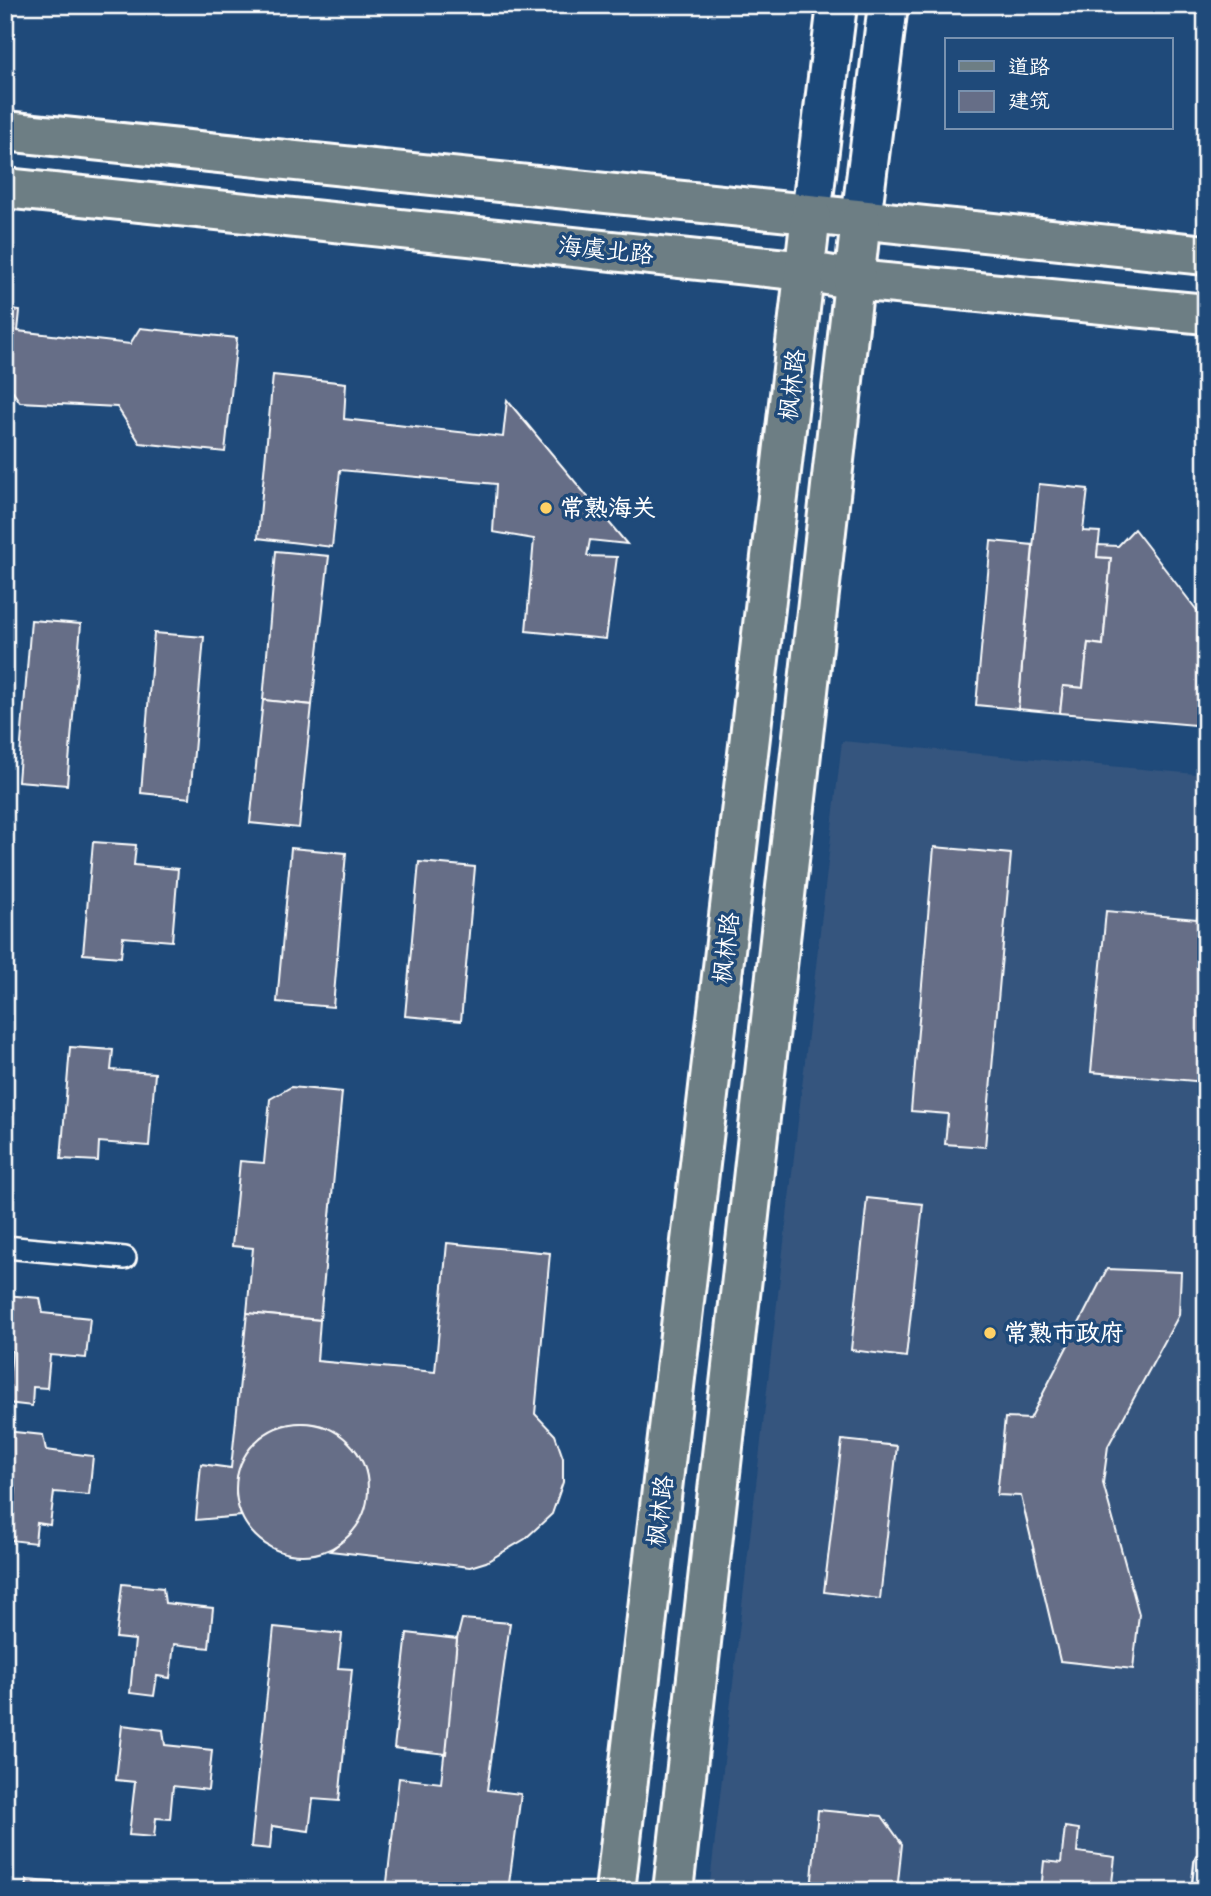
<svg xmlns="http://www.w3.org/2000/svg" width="1211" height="1896" viewBox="0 0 1211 1896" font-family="Mali,'LXGW WenKai TC',sans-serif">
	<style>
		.built { fill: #34557e }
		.building { fill: #666e87; stroke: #fff; stroke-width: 2 }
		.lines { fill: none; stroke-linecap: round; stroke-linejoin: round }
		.lane-casing { stroke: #fff; stroke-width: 26 }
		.secondary-casing { stroke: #fff; stroke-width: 44 }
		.primary-casing { stroke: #fff; stroke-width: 44 }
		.lane { stroke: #1f4a7a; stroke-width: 21 }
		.secondary { stroke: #1f4a7a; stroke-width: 38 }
		.primary { stroke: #6d7e84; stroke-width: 38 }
		.poi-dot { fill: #ffd166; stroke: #1f4a7a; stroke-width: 2.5 }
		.labels { text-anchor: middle; stroke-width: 7; stroke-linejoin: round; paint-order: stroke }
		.street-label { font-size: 24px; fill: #fff; stroke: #1f4a7a }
		.poi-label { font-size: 24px; font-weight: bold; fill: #fff; stroke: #1f4a7a; text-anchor: start }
	</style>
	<rect width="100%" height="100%" fill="#1f4a7a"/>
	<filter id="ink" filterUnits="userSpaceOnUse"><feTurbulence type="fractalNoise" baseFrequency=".0143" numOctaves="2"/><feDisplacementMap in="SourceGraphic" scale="14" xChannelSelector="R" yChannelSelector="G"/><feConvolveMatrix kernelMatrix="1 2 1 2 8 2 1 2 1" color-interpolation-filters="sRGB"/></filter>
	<g filter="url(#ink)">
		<polygon class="built" points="842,741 1206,775 1206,1891 709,1891"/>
		<g class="building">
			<polygon points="5,309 20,311 18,331 130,344 140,328 237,338 225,452 140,443 117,407 20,402 5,381"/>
			<polygon points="273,375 346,383 344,419 503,437 507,400 627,544 590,540 587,556 617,557 606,639 526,631 534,539 493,532 496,484 340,470 332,547 258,538"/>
			<polygon points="1039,484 1088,489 1083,531 1100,532 1097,557 1111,558 1103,645 1088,643 1083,688 1063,686 1060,713 1018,709"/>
			<polygon points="1134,529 1206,622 1206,726 1060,713 1063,686 1083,688 1088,643 1103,645 1111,558 1097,557 1098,545 1118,546"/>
			<polygon points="991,541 1033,545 1018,709 976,705"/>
			<polygon points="276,551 329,556 312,705 263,700"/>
			<polygon points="31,620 81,624 67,785 18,781"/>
			<polygon points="154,633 204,637 190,798 141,793"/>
			<polygon points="263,700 312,705 299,828 250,823"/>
			<polygon points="93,842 136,845 134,865 178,869 172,941 123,937 121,957 83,954"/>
			<polygon points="934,847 1011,854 985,1147 945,1144 948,1114 911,1111"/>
			<polygon points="291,848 346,853 333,1007 277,1002"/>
			<polygon points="419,862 475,867 461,1021 405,1016"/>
			<polygon points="1204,900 1206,1082 1091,1072 1106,911 1197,919"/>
			<polygon points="70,1047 113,1050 111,1070 155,1073 149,1146 99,1142 98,1161 61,1159"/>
			<polygon points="291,1087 342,1092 320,1320 247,1313 253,1248 232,1246 240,1161 264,1163 270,1099"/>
			<polygon points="867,1198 923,1204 906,1357 851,1350"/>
			<polygon points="447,1243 550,1253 535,1414 555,1435 563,1458 563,1482 552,1514 525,1539 486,1562 470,1567 330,1551 351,1533 362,1515 367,1493 366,1472 357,1452 341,1436 322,1426 301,1423 280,1426 261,1437 247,1453 238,1473 236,1494 241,1516 196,1520 201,1464 231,1468 247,1313 320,1320 317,1361 435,1372"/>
			<polygon points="1107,1269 1181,1272 1179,1315 1108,1446 1103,1483 1139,1614 1133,1669 1060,1661 1021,1496 997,1495 1005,1418 1030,1419"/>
			<polygon points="5,1295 40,1298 43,1313 90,1318 86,1358 50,1355 47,1388 33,1387 32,1406 7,1403 12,1351 5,1350"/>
			<circle cx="302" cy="1489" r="66"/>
			<polygon points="5,1431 43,1435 46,1450 93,1456 89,1495 54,1492 50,1525 37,1523 35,1543 10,1540 16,1488 5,1487"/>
			<polygon points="842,1440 897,1446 880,1599 824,1592"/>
			<polygon points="122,1584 163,1588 165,1603 213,1608 209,1648 174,1644 170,1678 157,1676 154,1696 130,1693 135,1640 116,1638"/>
			<polygon points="462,1619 510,1623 487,1790 521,1794 508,1891 386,1891 399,1778 441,1783 457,1639"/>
			<polygon points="274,1627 342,1634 338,1668 352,1669 339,1801 313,1799 309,1831 272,1826 270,1849 251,1847"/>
			<polygon points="407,1633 457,1639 446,1754 394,1748"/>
			<polygon points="122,1725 163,1730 165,1745 212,1750 208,1790 173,1786 170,1819 156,1818 154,1837 129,1835 135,1782 116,1780"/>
			<polygon points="818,1810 882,1816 902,1844 897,1891 811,1891"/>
			<polygon points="1065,1827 1079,1829 1077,1852 1115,1857 1111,1891 1041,1891 1044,1861 1061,1863"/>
			<polygon points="27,1880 76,1884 76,1891 26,1891"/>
		</g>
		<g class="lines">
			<g class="lane-casing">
				<g id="lane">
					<polyline points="5,1247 125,1258"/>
					<polyline points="1203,1891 1206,1863"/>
				</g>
			</g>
			<g class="secondary-casing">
				<g id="secondary">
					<polyline points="811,215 837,5"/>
					<polyline points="861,220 888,5"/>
				</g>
			</g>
			<g class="primary-casing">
				<g id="primary">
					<polyline points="5,131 1206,255"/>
					<polyline points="5,188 805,271 855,280 1206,314"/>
					<polyline points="615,1891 811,215"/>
					<polyline points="673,1891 861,220"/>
				</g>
			</g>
			<use href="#lane" class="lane"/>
			<use href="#secondary" class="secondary"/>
			<use href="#primary" class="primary"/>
		</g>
	</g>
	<g class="poi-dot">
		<circle cx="546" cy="508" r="7"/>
		<circle cx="990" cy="1333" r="7"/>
	</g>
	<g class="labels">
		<g class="street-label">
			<text transform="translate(606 250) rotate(6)" y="8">海虞北路</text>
			<text transform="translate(792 385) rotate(-83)" y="8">枫林路</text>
			<text transform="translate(726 948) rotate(-83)" y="8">枫林路</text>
			<text transform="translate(660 1511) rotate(-83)" y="8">枫林路</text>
		</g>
		<g class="poi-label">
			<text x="560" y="516">常熟海关</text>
			<text x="1004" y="1341">常熟市政府</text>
		</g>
	</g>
	<rect width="1211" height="1896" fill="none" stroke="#1f4a7a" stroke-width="28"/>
	<rect x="14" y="14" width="1183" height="1868" fill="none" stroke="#fff" stroke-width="2.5" filter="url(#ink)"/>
	<rect x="945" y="38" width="228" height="91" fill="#1f4a7a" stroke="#7992af" stroke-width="2"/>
	<rect x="959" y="61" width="35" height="10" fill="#6d7e84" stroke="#7992af" stroke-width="2"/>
	<text x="1008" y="74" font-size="21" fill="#ffffff">道路</text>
	<rect x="959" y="91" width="35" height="21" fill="#666e87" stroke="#7992af" stroke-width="2"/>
	<text x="1008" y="108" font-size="21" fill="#ffffff">建筑</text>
</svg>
